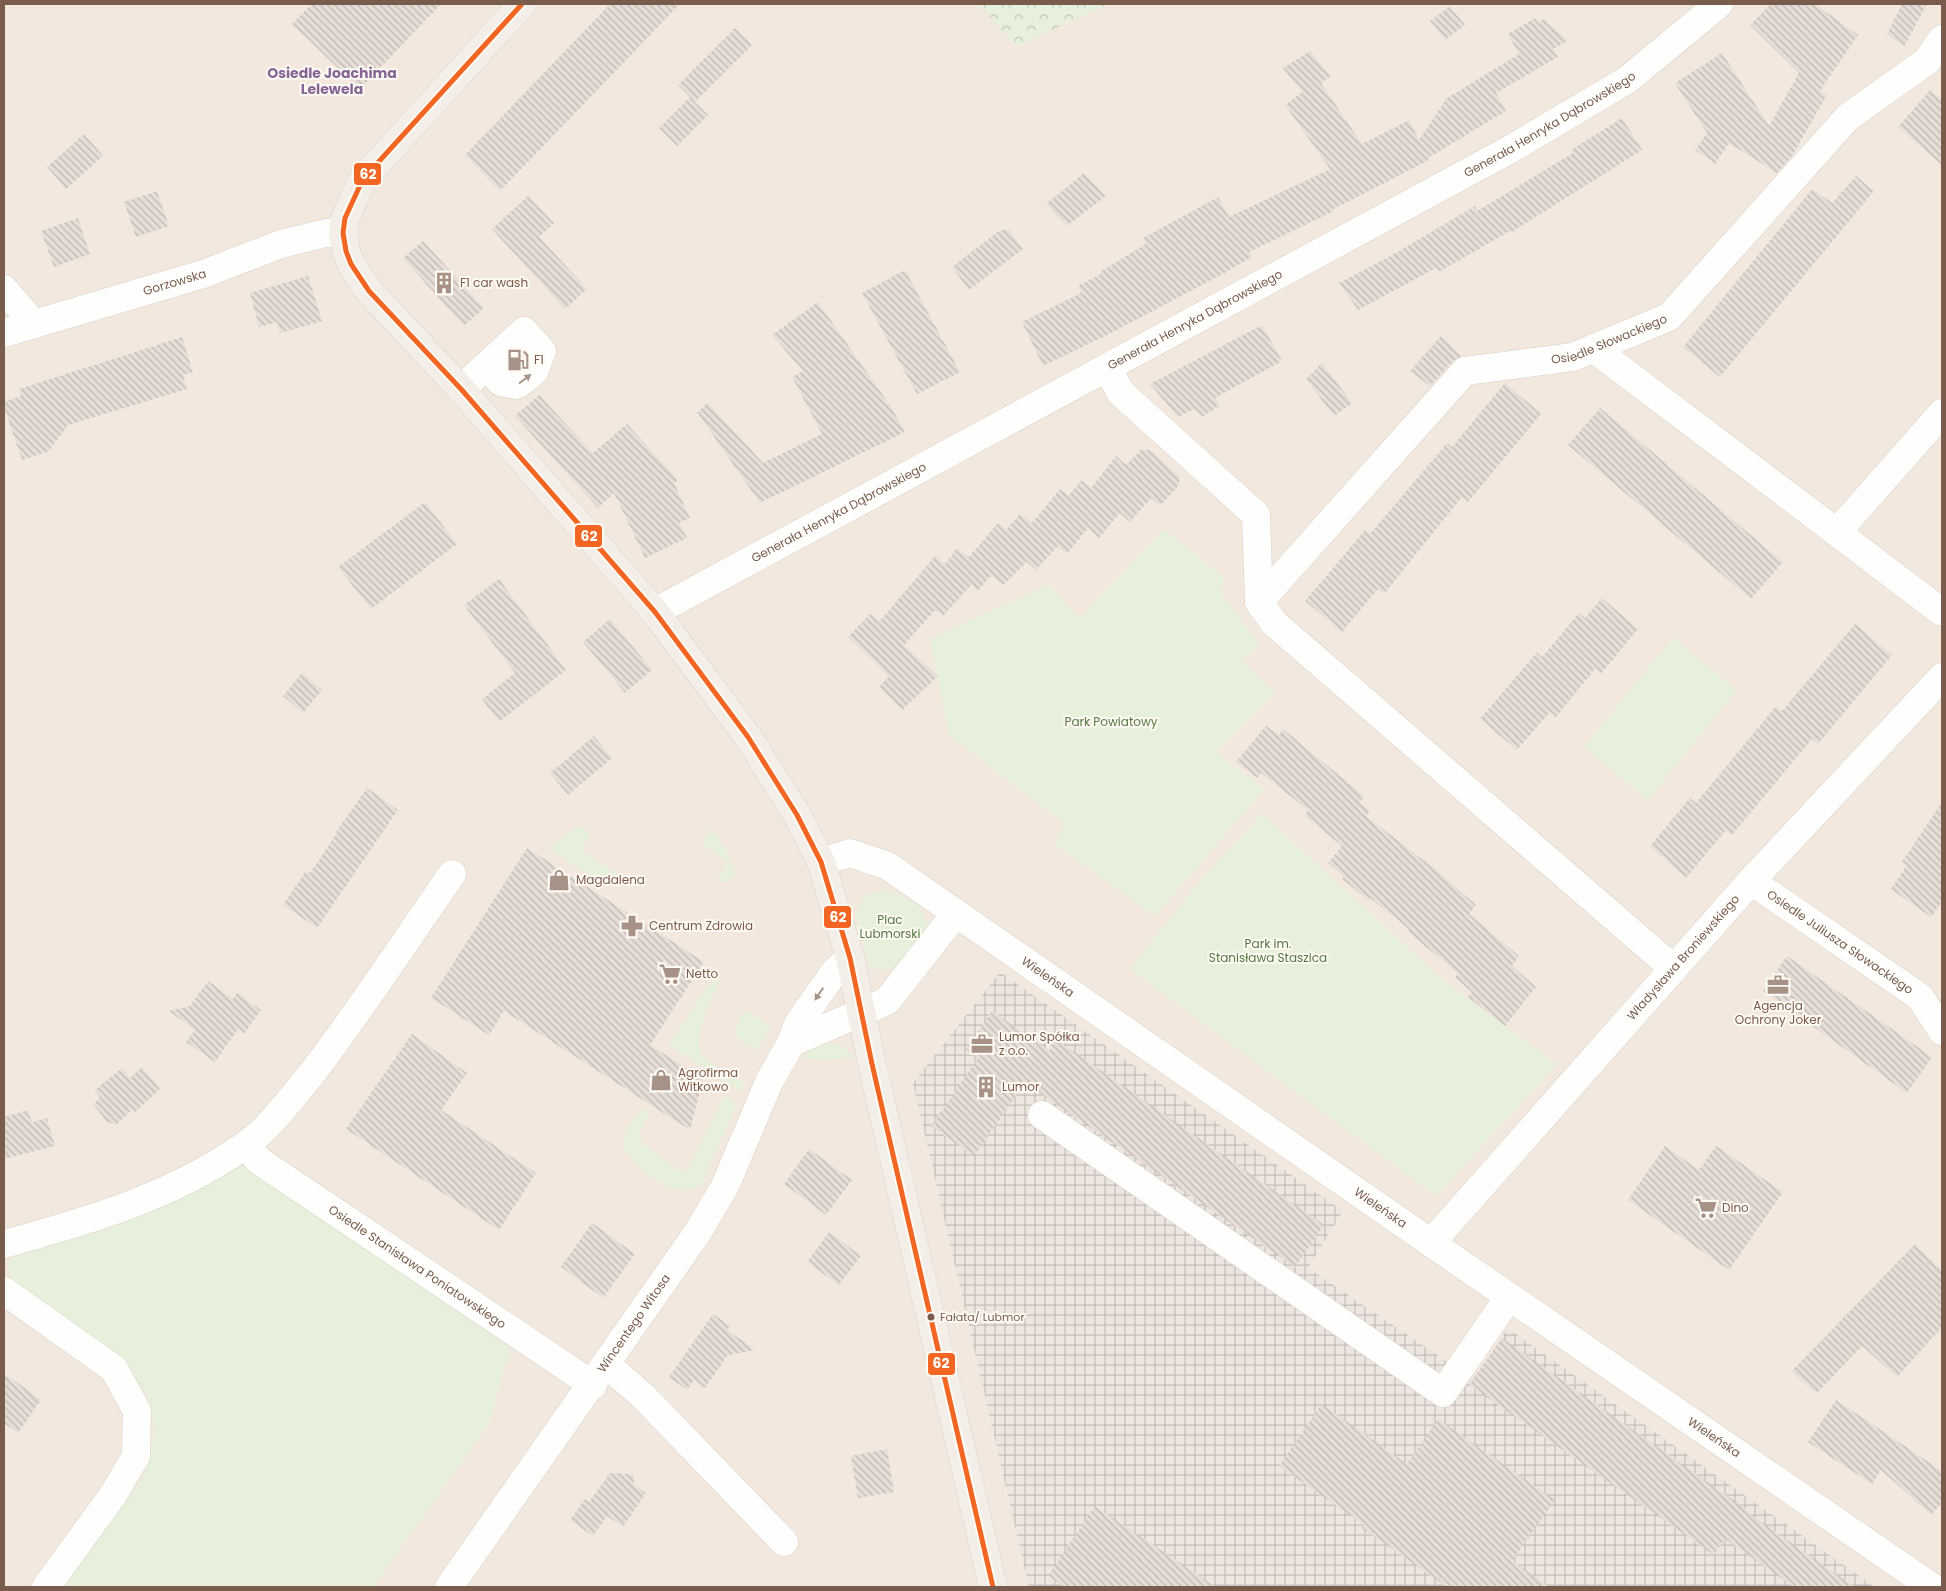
<svg xmlns="http://www.w3.org/2000/svg" width="1946" height="1591" viewBox="0 0 1946 1591" font-family="Poppins,sans-serif">
	<style>
		.residential { fill: #f2e8de }
		.industrial { fill: url(#industrial-grid) }
		.green { fill: #e7f0db }
		.forest { fill: url(#forest-crowns) }
		.building { fill: url(#building-back-hatch) }
		.lines { fill: none; stroke-linecap: round; stroke-linejoin: round }
		.minor-casing { stroke: #d7d1cb; stroke-width: 29 }
		.major-casing { stroke: #dad1cc; stroke-width: 29 }
		.minor { stroke: #fefefd; stroke-width: 28 }
		.major { stroke: #f3eee8; stroke-width: 28 }
		.bus-1-casing { stroke: #fffaf3; stroke-width: 9 }
		.bus-1 { stroke: #f26522; stroke-width: 5 }
		.oneway { fill: #a8958b }
		.bus-dot { fill: #7a5c4d; stroke: #fffaf3; stroke-width: 2 }
		.labels { text-anchor: middle; stroke-width: 4; stroke-linejoin: round; paint-order: stroke }
		.bus-label { font-size: 11px; fill: #7a5c4d; stroke: #fffaf3; text-anchor: start }
		.street-label { font-size: 12px; fill: #7a5c4d; stroke: #fffaf3 }
		.poi-label { font-size: 12px; fill: #7a5c4d; stroke: #fffaf3; text-anchor: start }
		.park-label { font-size: 12px; fill: #537a41; stroke: #fffaf3 }
		.neighbourhood-label { font-size: 14px; font-weight: bold; fill: #846695; stroke: #fffaf3 }
		.line-badge { stroke: #fffaf3; stroke-width: 2 }
		.badge-label { font-size: 14px; text-anchor: middle; font-weight: bold; fill: #fff }
	</style>
	<defs>
		<pattern id="industrial-grid" width="8" height="8" patternUnits="userSpaceOnUse" patternTransform="scale(1.25)"><rect width="8" height="8" fill="#ede5e0"/><path d="M0 4h8M4 0v8" fill="none" stroke="#c5bdb8"/></pattern>
		<pattern id="forest-crowns" width="20" height="18" patternUnits="userSpaceOnUse" patternTransform="scale(1.25)"><rect width="20" height="18" fill="#e7f0db"/><path d="M2 6a3 3 0 1 1 6 0M12 15a3 3 0 1 1 6 0" fill="none" stroke="#c0c6b4"/></pattern>
		<pattern id="building-back-hatch" width="6" height="6" patternUnits="userSpaceOnUse" patternTransform="scale(1.25)"><rect width="6" height="6" fill="#e6ded7"/><path d="M-1 5l2 2M0 0l6 6M5-1l2 2" fill="none" stroke="#bfb7b1"/></pattern>
	</defs>
	<rect width="100%" height="100%" fill="#f9f5f0"/>
	<rect class="residential" x="4" y="4" width="1938" height="1583"/>
	<polygon class="industrial" points="1000,972 1343,1211 1308,1268 1473,1379 1502,1338 1507,1328 1875,1587 1029,1587 913,1083"/>
	<g class="green">
		<polygon points="1164,530 1224,577 1221,594 1259,644 1241,661 1275,693 1216,752 1264,789 1155,916 1055,844 1064,823 949,735 930,639 1048,585 1080,618"/>
		<polygon points="1673,638 1737,690 1648,800 1584,747"/>
		<polygon points="1262,814 1445,982 1557,1064 1436,1196 1130,969 1195,887"/>
		<polygon points="578,826 590,833 581,850 617,874 607,886 548,848"/>
		<polygon points="711,828 727,852 736,872 727,882 718,880 728,862 702,843"/>
		<path d="M883,890c26,9 37,9 45,37l-28,38 -18,6 -13,-6 -14,-52 10,-18z"/>
		<path d="M713,978l6,4c-7,17 -31,62 -14,77 11,9 25,15 37,22l2,5 -3,6 -72,-47z"/>
		<polygon points="745,1010 770,1026 757,1050 742,1042 736,1035 736,1027"/>
		<polygon points="828,1043 840,1045 855,1057 822,1060 802,1058 817,1044"/>
		<path d="M724,1095l13,8 -36,82c-10,5 -19,6 -30,3 -13,-4 -46,-30 -47,-43 -2,-14 10,-26 18,-37l7,4 -9,22 3,10 36,27 8,-1z"/>
		<path d="M238,1165l16,5 254,171 2,17 -6,9 -14,55 -117,165h-313l82,-108c19,-44 17,-77 -16,-113l-112,-83 -6,-12v-8l10,-11z"/>
	</g>
	<polygon class="forest" points="978,4 1109,4 1017,46"/>
	<g class="building">
		<polygon points="312,4 441,4 360,89 292,24"/>
		<polygon points="610,4 680,4 500,191 465,155"/>
		<polygon points="1771,4 1815,4 1858,35 1820,91 1827,95 1792,156 1777,173 1729,143 1715,164 1695,150 1707,133 1675,83 1722,53 1769,126 1799,73 1750,25"/>
		<polygon points="1902,4 1927,4 1904,47 1887,34"/>
		<polygon points="1450,6 1465,25 1445,40 1430,21"/>
		<polygon points="1535,18 1538,23 1544,19 1567,41 1553,49 1558,57 1496,93 1506,111 1428,158 1429,160 1332,210 1332,212 1249,252 1252,257 1221,275 1107,335 1043,366 1022,322 1081,293 1078,286 1101,274 1100,272 1146,244 1143,238 1218,197 1229,217 1330,169 1285,105 1302,92 1283,68 1310,51 1331,76 1321,83 1362,144 1409,120 1419,140 1447,98 1519,54 1508,34"/>
		<polygon points="735,28 752,45 695,102 678,85"/>
		<polygon points="1930,90 1942,100 1942,165 1898,127"/>
		<polygon points="690,97 708,115 677,146 659,128"/>
		<polygon points="1622,118 1642,150 1512,232 1510,231 1439,272 1436,268 1358,310 1339,283 1396,253 1475,206 1477,211 1573,153 1571,150"/>
		<polygon points="84,134 103,156 66,189 47,167"/>
		<polygon points="1084,173 1106,196 1067,226 1046,204"/>
		<polygon points="1856,176 1874,191 1720,377 1683,347 1812,189 1832,203"/>
		<polygon points="157,191 169,226 136,237 124,202"/>
		<polygon points="528,196 554,223 539,237 587,289 565,309 492,229"/>
		<polygon points="78,218 90,254 54,267 41,231"/>
		<polygon points="1000,230 1009,230 1023,249 969,290 952,267"/>
		<polygon points="423,241 484,308 464,326 403,258"/>
		<polygon points="905,270 960,372 917,394 862,293"/>
		<polygon points="308,276 322,321 280,333 277,322 259,327 250,293"/>
		<polygon points="818,302 891,407 905,432 760,503 697,412 708,403 763,463 822,434 792,377 803,371 772,335"/>
		<polygon points="1262,325 1282,361 1215,398 1220,405 1202,417 1194,409 1178,417 1150,384"/>
		<polygon points="1441,336 1462,356 1453,361 1430,386 1410,371"/>
		<polygon points="182,337 193,372 183,375 187,389 68,425 49,451 22,460 4,407 4,402 21,396 19,389"/>
		<polygon points="1322,363 1352,403 1334,416 1306,379"/>
		<polygon points="1505,383 1541,414 1468,502 1462,497 1384,594 1378,589 1342,632 1305,601 1365,530 1370,534 1447,443 1452,447"/>
		<polygon points="539,395 593,453 627,424 678,480 674,483 690,518 679,523 687,538 645,558 614,493 598,508 515,416"/>
		<polygon points="1600,408 1783,562 1751,599 1568,445"/>
		<polygon points="1141,450 1150,450 1179,476 1179,485 1160,506 1151,498 1130,522 1120,513 1099,538 1088,528 1067,554 1058,546 1036,570 1027,562 1003,585 991,575 978,591 971,585 943,616 935,610 904,645 938,676 902,710 879,687 889,676 848,637 870,614 879,622 935,556 945,564 957,548 969,557 998,523 1006,530 1020,514 1032,523 1060,489 1068,496 1082,480 1091,488 1116,456 1126,465"/>
		<polygon points="425,502 457,544 371,609 338,567"/>
		<polygon points="499,579 566,670 499,722 482,699 515,673 464,605"/>
		<polygon points="1602,598 1638,629 1601,674 1595,669 1556,717 1550,712 1517,750 1480,719 1537,652 1542,657 1579,613 1585,618"/>
		<polygon points="610,619 652,670 625,693 583,642"/>
		<polygon points="1855,624 1892,655 1818,744 1812,739 1732,835 1726,830 1686,878 1650,846 1690,798 1696,803 1776,706 1782,711"/>
		<polygon points="302,673 322,690 303,713 283,696"/>
		<polygon points="1266,726 1279,735 1283,729 1358,791 1364,796 1359,803 1370,811 1366,816 1436,870 1476,905 1469,914 1519,956 1512,966 1536,987 1505,1026 1468,997 1472,992 1455,978 1458,973 1408,932 1409,929 1370,898 1368,900 1342,879 1344,876 1328,863 1342,846 1305,816 1308,810 1261,773 1257,778 1236,762"/>
		<polygon points="594,736 612,758 568,795 550,773"/>
		<polygon points="367,788 398,810 317,928 283,905 306,871 310,873 337,833 336,832"/>
		<polygon points="1942,802 1942,902 1931,917 1891,889 1907,865 1902,862"/>
		<polygon points="527,848 704,962 650,1045 703,1079 690,1130 504,1011 489,1035 431,998"/>
		<polygon points="1787,956 1932,1057 1907,1093 1763,991"/>
		<polygon points="208,981 233,999 237,993 261,1010 244,1034 238,1029 215,1062 186,1042 195,1030 169,1011 190,1006"/>
		<polygon points="992,1011 1049,1051 1057,1040 1324,1225 1295,1267 1025,1083 974,1156 931,1126 978,1058 966,1049"/>
		<polygon points="412,1034 467,1073 441,1110 536,1173 499,1230 346,1129"/>
		<polygon points="142,1067 160,1089 135,1112 133,1109 117,1124 107,1122 93,1104 100,1098 95,1090 122,1068 130,1078"/>
		<polygon points="28,1110 32,1122 47,1118 55,1146 4,1159 4,1117"/>
		<polygon points="1665,1146 1699,1170 1716,1146 1783,1192 1729,1270 1628,1200"/>
		<polygon points="809,1149 852,1180 826,1215 784,1184"/>
		<polygon points="592,1223 635,1254 603,1298 561,1267"/>
		<polygon points="829,1232 861,1256 839,1285 807,1262"/>
		<polygon points="1915,1244 1942,1270 1942,1327 1897,1377 1862,1346 1816,1394 1792,1371"/>
		<polygon points="713,1314 730,1326 727,1330 756,1350 728,1355 705,1388 694,1380 687,1390 669,1377"/>
		<polygon points="1502,1338 1746,1509 1745,1511 1855,1587 1794,1587 1725,1539 1714,1555 1469,1385"/>
		<polygon points="4,1373 41,1400 18,1433 4,1423"/>
		<polygon points="1836,1400 1942,1471 1942,1503 1931,1515 1881,1470 1872,1484 1808,1442"/>
		<polygon points="1322,1404 1407,1464 1438,1419 1555,1500 1512,1561 1550,1587 1447,1587 1362,1528 1364,1525 1279,1466"/>
		<polygon points="887,1449 894,1492 858,1498 851,1456"/>
		<polygon points="610,1473 633,1474 634,1485 646,1493 623,1527 607,1516 593,1536 570,1520 585,1499 589,1502"/>
		<polygon points="1095,1506 1216,1587 1065,1587 1048,1576"/>
	</g>
	<g class="lines">
		<g class="minor-casing">
			<g id="minor">
				<polyline points="4,289 34,324"/>
				<path id="s1" d="M4,333l199,-59 78,-30 45,-11h17"/>
				<polyline points="1593,348 1942,612"/>
				<polyline points="1108,369 1121,393 1256,515 1259,602 1274,623 1674,969"/>
				<polyline points="461,389 524,331 542,351 534,372 517,385 501,382 486,366"/>
				<polyline points="1838,531 1942,413"/>
				<path id="s2" d="M1259,602l206,-231 108,-14 96,-40 179,-200 79,-56 15,-22"/>
				<path id="s3" d="M655,612l854,-462 118,-70 92,-76"/>
				<path id="s4" d="M821,862l29,-9 38,13 543,377 501,344"/>
				<path id="s5" d="M1751,881l169,116 22,34"/>
				<polyline points="791,1043 887,1001 956,913"/>
				<polyline points="1042,1115 1443,1393 1509,1297"/>
				<path id="s6" d="M246,1145l12,15 335,225"/>
				<path id="s7" d="M1431,1243l320,-362 191,-204"/>
				<path d="M4,1244c84,-23 167,-47 240,-98 24,-16 50,-51 69,-74 49,-64 93,-132 139,-198"/>
				<polyline points="4,1291 114,1369 137,1411 136,1456 113,1495 46,1587"/>
				<polyline points="607,1365 643,1396 784,1542"/>
				<path id="s8" d="M449,1587l249,-355 27,-46 44,-104 22,-39 7,-19 37,-53 15,-13"/>
			</g>
		</g>
		<g class="major-casing">
			<polyline id="major" points="522,4 363,179 345,218 343,233 346,251 351,264 369,291 461,389 655,612 748,737 797,815 821,862 850,958 872,1064 993,1587"/>
		</g>
		<use href="#minor" class="minor"/>
		<use href="#major" class="major"/>
		<g class="bus-1-casing">
			<polyline id="bus-1" points="522,4 363,179 345,218 343,233 346,251 351,264 369,291 461,389 655,612 748,737 797,815 821,862 850,958 872,1064 993,1587"/>
		</g>
		<use href="#bus-1" class="bus-1"/>
	</g>
	<defs><path id="oneway-solid" d="M-6-.8H1V-3.2L6.5 0L1 3.2V.8H-6Z" transform="scale(1.25)"/></defs>
	<g class="oneway">
		<use href="#oneway-solid" transform="translate(525 379) rotate(-37)"/>
		<use href="#oneway-solid" transform="translate(819 994) rotate(124)"/>
	</g>
	<defs>
		<g id="building-bare" transform="scale(1.725)"><path d="M-4-6H4V6H1V3H-1V6H-4ZM-2.5-4.3h1.7v1.8h-1.7ZM.8-4.3h1.7v1.8H.8ZM-2.5-1h1.7V.8h-1.7ZM.8-1h1.7V.8H.8Z" fill="#a69286" stroke="#fffaf3" stroke-width="2.5" paint-order="stroke"/></g>
		<g id="fuel-bare" transform="scale(1.725)"><path d="M-5.5-6h7V0h2V4h1.3V-2.5L3-4.5l.8-.8L6-3V5H2.5V1h-1V6h-7ZM-4.2-4.7v3.2H.2V-4.7Z" fill="#a69286" stroke="#fffaf3" stroke-width="2.5" paint-order="stroke"/></g>
		<g id="shop-bare" transform="scale(1.725)"><path d="M-5-2.5h2.3a2.7 3.5 0 0 1 5.4 0H5L5.5 6h-11ZM-1.5-2.5h3a1.5 2.3 0 0 0-3 0Z" fill="#a69286" stroke="#fffaf3" stroke-width="2.5" paint-order="stroke"/></g>
		<g id="pharmacy-bare" transform="scale(1.725)"><path d="M-2-6h4v4h4v4h-4v4h-4v-4h-4v-4h4Z" fill="#a69286" stroke="#fffaf3" stroke-width="2.5" paint-order="stroke"/></g>
		<g id="supermarket-bare" transform="scale(1.725)"><path d="M-6-5.5h2.5l.6 2H6L4.5 2H-2.5L-4.4-4H-6ZM-1.5 3.2a1.3 1.3 0 1 0 .1 0ZM3 3.2a1.3 1.3 0 1 0 .1 0Z" fill="#a69286" stroke="#fffaf3" stroke-width="2.5" paint-order="stroke"/></g>
		<g id="office-bare" transform="scale(1.725)"><path d="M-6-3h4V-5.5h4V-3h4V5H-6ZM-1-4.5V-3h2v-1.5ZM-6 0V1H6V0Z" fill="#a69286" stroke="#fffaf3" stroke-width="2.5" paint-order="stroke"/></g>
	</defs>
	<g fill-rule="evenodd">
		<use href="#building-bare" x="444" y="283"/>
		<use href="#fuel-bare" x="518" y="360"/>
		<use href="#shop-bare" x="559" y="880"/>
		<use href="#pharmacy-bare" x="632" y="926"/>
		<use href="#supermarket-bare" x="670" y="974"/>
		<use href="#office-bare" x="1778" y="985"/>
		<use href="#office-bare" x="982" y="1044"/>
		<use href="#shop-bare" x="661" y="1080"/>
		<use href="#building-bare" x="986" y="1087"/>
		<use href="#supermarket-bare" x="1706" y="1208"/>
	</g>
	<circle class="bus-dot" cx="931" cy="1317" r="4.5"/>
	<g class="labels">
		<g class="bus-label">
			<text x="940" y="1321">Fałata/ Lubmor</text>
		</g>
		<g class="street-label">
			<text dy="4" stroke="none"><textPath href="#s3" startOffset="1019">Generała Henryka Dąbrowskiego</textPath></text>
			<text dy="4" stroke="none"><textPath href="#s1" startOffset="178">Gorzowska</textPath></text>
			<text dy="4" stroke="none"><textPath href="#s3" startOffset="614">Generała Henryka Dąbrowskiego</textPath></text>
			<text dy="4" stroke="none"><textPath href="#s2" startOffset="458">Osiedle Słowackiego</textPath></text>
			<text dy="4" stroke="none"><textPath href="#s3" startOffset="209">Generała Henryka Dąbrowskiego</textPath></text>
			<text dy="4" stroke="none"><textPath href="#s5" startOffset="108">Osiedle Juliusza Słowackiego</textPath></text>
			<text dy="4" stroke="none"><textPath href="#s7" startOffset="381">Władysława Broniewskiego</textPath></text>
			<text dy="4" stroke="none"><textPath href="#s4" startOffset="265">Wieleńska</textPath></text>
			<text dy="4" stroke="none"><textPath href="#s4" startOffset="670">Wieleńska</textPath></text>
			<text dy="4" stroke="none"><textPath href="#s6" startOffset="211">Osiedle Stanisława Poniatowskiego</textPath></text>
			<text dy="4" stroke="none"><textPath href="#s8" startOffset="322">Wincentego Witosa</textPath></text>
			<text dy="4" stroke="none"><textPath href="#s4" startOffset="1075">Wieleńska</textPath></text>
		</g>
		<g class="poi-label">
			<text x="460" y="287">F1 car wash</text>
			<text x="534" y="364">F1</text>
			<text x="576" y="884">Magdalena</text>
			<text x="649" y="930">Centrum Zdrowia</text>
			<text x="686" y="978">Netto</text>
			<text x="1778" y="1010" text-anchor="middle">Agencja<tspan x="1778" dy="14">Ochrony Joker</tspan></text>
			<text x="999" y="1041">Lumor Spółka<tspan x="999" dy="14">z o.o.</tspan></text>
			<text x="678" y="1077">Agrofirma<tspan x="678" dy="14">Witkowo</tspan></text>
			<text x="1002" y="1091">Lumor</text>
			<text x="1722" y="1212">Dino</text>
		</g>
		<g class="park-label">
			<text x="1111" y="726">Park Powiatowy</text>
			<text x="890" y="924">Plac<tspan x="890" dy="14">Lubmorski</tspan></text>
			<text x="1268" y="948">Park im.<tspan x="1268" dy="14">Stanisława Staszica</tspan></text>
		</g>
		<g class="neighbourhood-label">
			<text x="332" y="78">Osiedle Joachima<tspan x="332" dy="16">Lelewela</tspan></text>
		</g>
	</g>
	<g class="line-badge">
		<rect x="353" y="162" width="29" height="24" rx="5" fill="#f26522"/>
		<rect x="574" y="524" width="29" height="24" rx="5" fill="#f26522"/>
		<rect x="823" y="905" width="29" height="24" rx="5" fill="#f26522"/>
		<rect x="927" y="1352" width="29" height="24" rx="5" fill="#f26522"/>
	</g>
	<g class="badge-label">
		<text x="368" y="179">62</text>
		<text x="589" y="541">62</text>
		<text x="838" y="922">62</text>
		<text x="941" y="1368">62</text>
	</g>
	<rect width="1946" height="1591" fill="none" stroke="#7a5c4d" stroke-width="10"/>
</svg>
